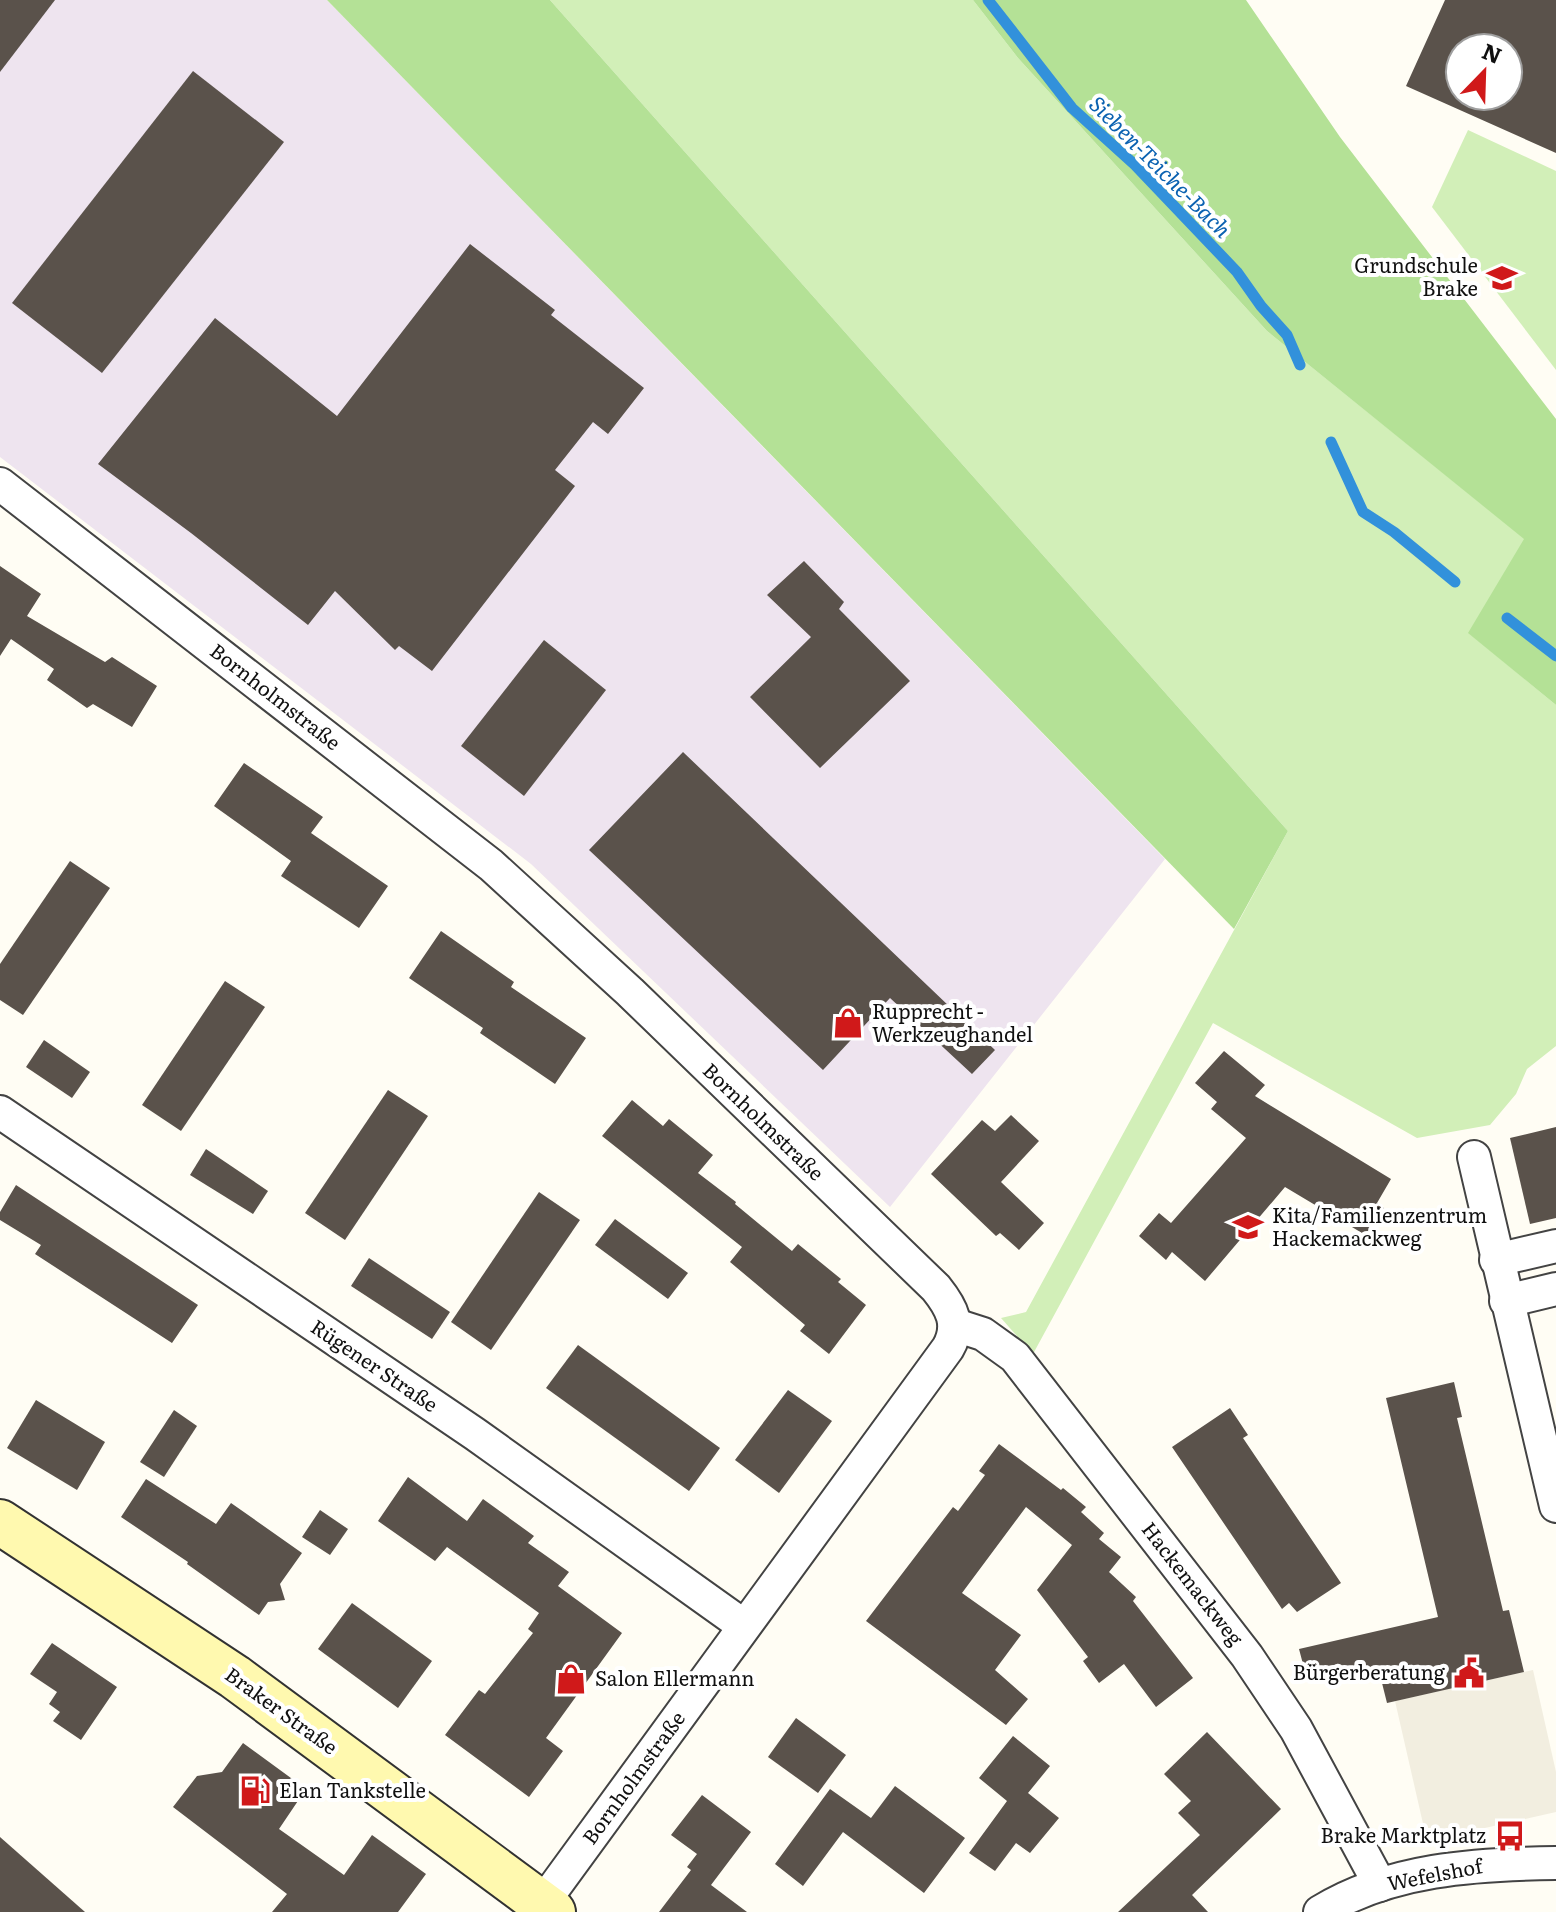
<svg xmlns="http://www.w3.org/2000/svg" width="1556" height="1912" viewBox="0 0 1556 1912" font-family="Literata,serif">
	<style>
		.industrial { fill: #eee4ef }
		.green { fill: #d2efb8 }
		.forest { fill: #b4e196 }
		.plaza { fill: #f2eee0 }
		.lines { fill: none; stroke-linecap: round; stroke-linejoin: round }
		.stream { stroke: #3291db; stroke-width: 11 }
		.building { fill: #5a524b; fill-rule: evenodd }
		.minor-casing { stroke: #434343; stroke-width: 36 }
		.secondary-casing { stroke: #323232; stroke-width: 48 }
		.minor { stroke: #fff; stroke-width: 32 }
		.secondary { stroke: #fff9af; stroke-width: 44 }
		.labels { text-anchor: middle; stroke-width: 8; stroke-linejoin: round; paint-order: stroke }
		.poi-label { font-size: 20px; fill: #101010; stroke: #fff; text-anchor: start }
		.street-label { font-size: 20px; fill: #101010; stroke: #fff }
		.water-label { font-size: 22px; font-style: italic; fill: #0b62b1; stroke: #fff }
	</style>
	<rect width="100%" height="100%" fill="#fffdf4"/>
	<polygon class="industrial" points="0,0 327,0 1165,859 890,1207 531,864 0,457"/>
	<g class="green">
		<polygon points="550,0 973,0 1018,58 1267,331 1525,539 1469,633 1556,705 1556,1046 1527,1069 1516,1094 1490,1125 1417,1138 1213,1023 1033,1354 1001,1318 1026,1312 1288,831"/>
		<polygon points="1468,130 1556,171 1556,370 1432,207"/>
	</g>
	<g class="forest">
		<polygon points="327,0 550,0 1288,831 1234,929"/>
		<polygon points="973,0 1246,0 1340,137 1556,419 1556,705 1468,633 1524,539 1267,331 1018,58"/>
	</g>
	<polygon class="plaza" points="1533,1670 1556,1772 1556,1812 1427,1841 1395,1701"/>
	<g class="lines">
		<g class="stream">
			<polyline points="988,0 1072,108 1135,165 1237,272 1261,306 1287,335 1300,365"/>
			<polyline points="1331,442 1363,512 1394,532 1455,582"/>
			<polyline points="1507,618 1556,656"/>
		</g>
	</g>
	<g class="building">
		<polygon points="0,0 55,0 0,72"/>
		<path d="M1445,0h111v153l-150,-67zM1460,48h48v48h-48z"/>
		<polygon points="193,71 284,142 102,373 12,303"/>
		<polygon points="470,244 555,310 551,315 644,388 608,434 593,422 555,470 575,486 432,671 399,646 395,650 335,591 308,625 191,533 98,464 215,318 337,416"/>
		<polygon points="804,561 844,602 839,609 910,681 820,768 750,697 811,637 767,595"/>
		<polygon points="0,566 41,594 27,616 105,662 112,657 157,686 132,727 93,704 87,708 47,680 54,669 11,639 0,656"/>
		<polygon points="544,640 606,690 524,796 461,746"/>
		<polygon points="683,752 995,1050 972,1074 890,998 823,1070 589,850"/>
		<polygon points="244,763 323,817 311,833 388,886 359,928 281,876 291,861 214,806"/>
		<polygon points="70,861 110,888 23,1015 0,1000 0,964"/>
		<polygon points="441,931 514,982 511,987 586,1038 555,1084 480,1033 483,1028 409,978"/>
		<polygon points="225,981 265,1007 181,1131 142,1105"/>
		<polygon points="44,1040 90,1072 72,1098 26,1067"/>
		<polygon points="1224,1051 1265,1085 1255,1096 1391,1179 1377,1203 1384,1208 1367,1236 1285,1187 1205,1281 1172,1252 1166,1260 1139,1236 1159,1213 1171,1223 1246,1138 1211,1109 1217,1102 1195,1083"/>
		<polygon points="388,1090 428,1116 345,1240 305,1213"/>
		<polygon points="632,1100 663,1126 669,1119 713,1155 698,1173 736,1202 735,1204 792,1251 798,1244 841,1279 838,1282 866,1305 829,1354 800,1331 805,1325 730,1262 742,1247 602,1136"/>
		<polygon points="1011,1115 1039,1141 1001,1182 1044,1223 1019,1250 1000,1233 996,1236 931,1174 982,1120 995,1131"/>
		<polygon points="1556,1127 1556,1218 1530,1224 1510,1138"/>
		<polygon points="206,1149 268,1191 253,1214 190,1175"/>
		<polygon points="16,1185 198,1305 172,1343 35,1254 41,1245 0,1220 0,1212"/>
		<polygon points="539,1192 580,1220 491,1350 451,1322"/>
		<polygon points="615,1219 688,1273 668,1299 595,1245"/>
		<polygon points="369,1258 450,1312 432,1339 351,1286"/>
		<polygon points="578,1345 720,1448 689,1491 546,1388"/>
		<polygon points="1454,1382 1462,1417 1457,1418 1503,1611 1509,1610 1524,1672 1387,1703 1378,1667 1308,1683 1299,1649 1438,1617 1386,1398"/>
		<polygon points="788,1390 832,1421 779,1493 735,1460"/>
		<polygon points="36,1400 105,1442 77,1490 7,1448"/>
		<polygon points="1230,1408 1248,1435 1243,1438 1341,1583 1297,1612 1289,1603 1282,1609 1172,1447"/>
		<polygon points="174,1410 197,1426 164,1477 140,1462"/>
		<polygon points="999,1444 1061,1490 1063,1488 1086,1507 1081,1512 1104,1533 1099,1539 1121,1557 1109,1572 1136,1597 1133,1601 1193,1678 1156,1707 1124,1664 1099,1683 1083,1661 1088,1657 1037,1590 1072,1545 1026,1507 962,1593 1021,1635 995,1670 1028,1699 1006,1725 866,1621 953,1507 958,1511 985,1475 979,1471"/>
		<polygon points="408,1477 467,1521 483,1499 534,1536 528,1543 569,1572 558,1586 622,1633 546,1738 563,1751 529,1797 445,1735 479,1690 485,1694 533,1633 528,1629 539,1613 447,1547 435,1561 378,1521"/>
		<polygon points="146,1479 216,1524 231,1503 302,1553 280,1584 285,1600 268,1602 259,1615 187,1564 188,1562 121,1517"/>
		<polygon points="320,1510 348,1529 330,1555 302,1537"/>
		<polygon points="352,1603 432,1661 398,1708 318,1649"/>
		<polygon points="52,1643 117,1687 81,1740 53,1721 60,1712 49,1704 57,1692 30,1674"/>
		<polygon points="796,1718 846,1755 818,1793 768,1757"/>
		<polygon points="1207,1732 1281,1809 1192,1895 1208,1912 1118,1912 1200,1835 1178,1813 1191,1801 1164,1774"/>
		<polygon points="1013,1736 1050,1766 1028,1793 1059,1818 1030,1853 1016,1843 995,1871 969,1853 1007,1801 979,1778"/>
		<polygon points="243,1743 306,1789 279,1829 344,1875 372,1835 426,1874 398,1912 272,1912 287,1894 173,1807 197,1776 222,1772"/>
		<polygon points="895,1786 965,1838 924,1893 843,1832 803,1886 775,1864 830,1789 871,1818"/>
		<polygon points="702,1795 751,1832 711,1885 747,1912 659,1912 691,1870 687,1867 697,1854 671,1835"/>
		<polygon points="0,1837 85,1912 0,1912"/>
	</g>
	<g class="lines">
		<g class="minor-casing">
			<g id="minor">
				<path d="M0,484l491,381 139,127 306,296c16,20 25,37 12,60l-406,556"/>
				<polyline points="0,1112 475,1434 744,1626"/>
				<polyline points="1474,1157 1556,1506"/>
				<polyline points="1496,1260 1556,1246"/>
				<polyline points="1506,1301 1556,1289"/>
				<polyline points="955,1325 983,1334 1015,1357 1247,1656 1296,1729 1380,1885"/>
				<path d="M1320,1912c70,-43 155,-48 236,-49"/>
			</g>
		</g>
		<g class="secondary-casing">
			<polyline id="secondary" points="0,1522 235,1677 553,1912"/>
		</g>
		<use href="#minor" class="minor"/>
		<use href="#secondary" class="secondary"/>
	</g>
	<defs>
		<g id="school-bare" transform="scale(2.4)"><path d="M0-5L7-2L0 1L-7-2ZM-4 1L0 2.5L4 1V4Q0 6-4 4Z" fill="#d0191a" stroke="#fff" stroke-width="2.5" paint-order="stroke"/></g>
		<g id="shop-bare" transform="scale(2.4)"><path d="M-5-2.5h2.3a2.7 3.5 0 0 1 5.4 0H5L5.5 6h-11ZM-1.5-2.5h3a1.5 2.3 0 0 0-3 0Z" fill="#d0191a" stroke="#fff" stroke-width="2.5" paint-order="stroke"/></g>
		<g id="civic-bare" transform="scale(2.4)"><path d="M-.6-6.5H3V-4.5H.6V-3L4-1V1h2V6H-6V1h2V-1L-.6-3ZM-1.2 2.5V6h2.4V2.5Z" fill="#d0191a" stroke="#fff" stroke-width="2.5" paint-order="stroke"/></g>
		<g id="fuel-bare" transform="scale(2.4)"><path d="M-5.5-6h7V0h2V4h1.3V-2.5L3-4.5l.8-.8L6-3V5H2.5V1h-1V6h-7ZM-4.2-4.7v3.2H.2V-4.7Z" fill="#d0191a" stroke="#fff" stroke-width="2.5" paint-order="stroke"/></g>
		<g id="bus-bare" transform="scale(2.4)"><path d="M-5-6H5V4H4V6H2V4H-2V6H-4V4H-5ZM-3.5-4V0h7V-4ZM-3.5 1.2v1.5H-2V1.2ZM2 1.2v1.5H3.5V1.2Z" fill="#d0191a" stroke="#fff" stroke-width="2.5" paint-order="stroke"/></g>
	</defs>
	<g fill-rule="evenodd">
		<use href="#school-bare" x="1502" y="278"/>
		<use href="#shop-bare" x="848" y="1023"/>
		<use href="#school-bare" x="1248" y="1227"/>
		<use href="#civic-bare" x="1469" y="1673"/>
		<use href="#shop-bare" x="571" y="1679"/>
		<use href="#fuel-bare" x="255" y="1791"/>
		<use href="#bus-bare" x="1510" y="1836"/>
	</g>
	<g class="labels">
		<g class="poi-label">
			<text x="1478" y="273" text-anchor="end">Grundschule<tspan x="1478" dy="23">Brake</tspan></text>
			<text x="872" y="1019">Rupprecht -<tspan x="872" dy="23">Werkzeughandel</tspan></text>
			<text x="1272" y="1223">Kita/Familienzentrum<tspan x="1272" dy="23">Hackemackweg</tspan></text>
			<text x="1445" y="1680" text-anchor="end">Bürgerberatung</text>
			<text x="595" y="1686">Salon Ellermann</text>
			<text x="279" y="1798">Elan Tankstelle</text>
			<text x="1486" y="1843" text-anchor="end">Brake Marktplatz</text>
		</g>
		<g class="street-label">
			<text transform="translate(275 697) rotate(38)" y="7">Bornholmstraße</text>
			<text transform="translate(763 1122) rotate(44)" y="7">Bornholmstraße</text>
			<text transform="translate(374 1366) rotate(34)" y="7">Rügener Straße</text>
			<text transform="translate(1192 1584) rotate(52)" y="7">Hackemackweg</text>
			<text transform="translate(281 1711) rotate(36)" y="7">Braker Straße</text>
			<text transform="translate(634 1778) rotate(-54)" y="7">Bornholmstraße</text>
			<text transform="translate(1435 1875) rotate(-11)" y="7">Wefelshof</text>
		</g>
		<g class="water-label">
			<text transform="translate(1160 167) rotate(45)" y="8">Sieben-Teiche-Bach</text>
		</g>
	</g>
	<g transform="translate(1484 72) rotate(23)"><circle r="38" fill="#ffffff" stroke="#9f9f9f" stroke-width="2"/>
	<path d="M0-6L14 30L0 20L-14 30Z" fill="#d0191a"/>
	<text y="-12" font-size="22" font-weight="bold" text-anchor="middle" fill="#101010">N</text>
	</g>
</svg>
